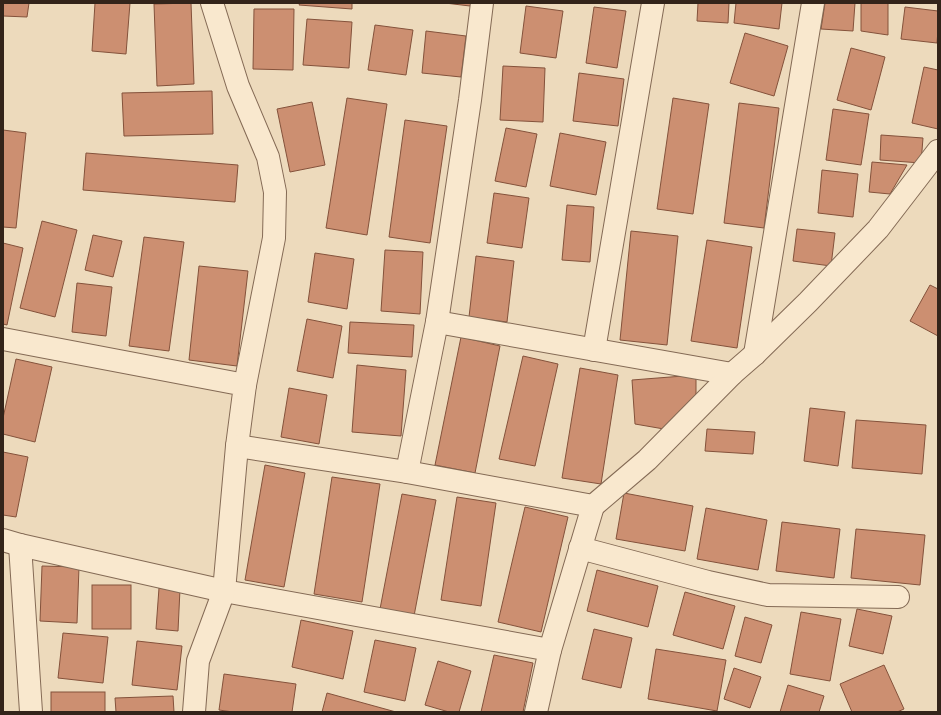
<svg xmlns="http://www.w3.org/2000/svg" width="941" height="715" viewBox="0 0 941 715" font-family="'Noto Serif',serif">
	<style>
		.building { fill: #cc8f71; stroke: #84523b }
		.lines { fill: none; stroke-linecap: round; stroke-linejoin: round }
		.street-casing { stroke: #846a55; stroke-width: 24 }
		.street { stroke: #f9e8ce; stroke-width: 22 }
	</style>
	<rect width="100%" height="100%" fill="#eddabc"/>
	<g class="building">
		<polygon points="3,3 29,3 27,17 3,16"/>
		<polygon points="95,3 130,3 126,54 92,51"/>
		<polygon points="191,3 194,84 157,86 154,4"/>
		<polygon points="300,3 352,3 352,9 299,5"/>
		<polygon points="445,3 471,3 470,6"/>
		<polygon points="698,3 729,3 728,23 697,21"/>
		<polygon points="736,3 782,3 779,29 734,23"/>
		<polygon points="825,3 855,3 853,31 821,29"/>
		<polygon points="861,3 888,3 888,35 861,31"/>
		<polygon points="526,6 563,11 556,58 520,53"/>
		<polygon points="594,7 626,11 617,68 586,63"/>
		<polygon points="905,7 938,11 938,30 937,43 901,39"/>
		<polygon points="254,9 294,9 293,70 253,69"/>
		<polygon points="307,19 352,22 349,68 303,65"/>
		<polygon points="375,25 413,30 406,75 368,70"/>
		<polygon points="426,31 466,36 461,77 422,73"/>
		<polygon points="745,33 788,46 774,96 730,83"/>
		<polygon points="851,48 885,57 871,110 837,100"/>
		<polygon points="503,66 545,68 543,122 500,120"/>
		<polygon points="924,67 938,70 938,129 912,123"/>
		<polygon points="579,73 624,79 618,126 573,121"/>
		<polygon points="212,91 213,134 124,136 122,93"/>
		<polygon points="347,98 387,104 367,235 326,228"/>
		<polygon points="673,98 709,104 693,214 657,209"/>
		<polygon points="312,102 325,165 290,172 277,109"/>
		<polygon points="739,103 779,108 764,228 724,223"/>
		<polygon points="833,109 869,114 861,165 826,160"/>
		<polygon points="405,120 447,126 430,243 389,237"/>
		<polygon points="506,128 537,134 526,187 495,181"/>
		<polygon points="3,130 26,133 16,228 3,227"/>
		<polygon points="560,133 606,142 596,195 550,186"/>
		<polygon points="881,135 923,138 921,163 880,160"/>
		<polygon points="86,153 238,165 235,202 83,190"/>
		<polygon points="872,162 907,165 890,194 869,192"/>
		<polygon points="822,170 858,174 853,217 818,213"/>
		<polygon points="494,193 529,198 522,248 487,243"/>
		<polygon points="567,205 594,207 590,262 562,260"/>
		<polygon points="42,221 77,230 55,317 20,308"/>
		<polygon points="797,229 835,233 831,266 793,261"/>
		<polygon points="631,231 678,236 667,345 620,340"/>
		<polygon points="93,235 122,241 113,277 85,270"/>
		<polygon points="144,237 184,242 169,351 129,346"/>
		<polygon points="707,240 752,247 737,348 691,341"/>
		<polygon points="3,243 23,248 7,325 3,324"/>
		<polygon points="385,250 423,252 420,314 381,311"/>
		<polygon points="315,253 354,259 347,309 308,302"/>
		<polygon points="476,256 514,261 507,322 469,317"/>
		<polygon points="199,266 248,271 237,366 189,360"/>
		<polygon points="77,283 112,287 106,336 72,332"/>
		<polygon points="930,285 938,289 938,336 910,321"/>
		<polygon points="307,319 342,326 333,378 297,371"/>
		<polygon points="350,322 414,325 412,357 348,353"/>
		<polygon points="461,337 500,346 475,473 435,465"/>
		<polygon points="523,356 558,364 535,466 499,459"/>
		<polygon points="16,359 52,367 35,442 3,434 3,418"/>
		<polygon points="357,365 406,370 401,436 352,432"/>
		<polygon points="580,368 618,375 601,484 562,478"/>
		<polygon points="696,375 696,399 664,429 635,424 632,380"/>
		<polygon points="289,388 327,395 319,444 281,437"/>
		<polygon points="810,408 845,412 838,466 804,461"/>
		<polygon points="856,420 926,425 922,474 852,468"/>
		<polygon points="707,429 755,432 753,454 705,451"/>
		<polygon points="3,452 28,457 16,517 3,515"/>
		<polygon points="265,465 305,473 284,587 245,580"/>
		<polygon points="332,477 380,484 362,602 314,594"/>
		<polygon points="624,493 693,506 685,551 616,539"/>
		<polygon points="402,494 436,500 414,616 380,609"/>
		<polygon points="457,497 496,503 481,606 441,600"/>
		<polygon points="525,507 568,517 541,632 498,622"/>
		<polygon points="706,508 767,520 758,570 697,559"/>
		<polygon points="782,522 840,529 834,578 776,571"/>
		<polygon points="856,529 925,535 920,585 851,578"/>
		<polygon points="42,566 79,567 77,623 40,621"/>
		<polygon points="597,570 658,586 648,627 587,611"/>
		<rect x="92" y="585" width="39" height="44"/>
		<polygon points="159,588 180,589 178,631 156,629"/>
		<polygon points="685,592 735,606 723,649 673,635"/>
		<polygon points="857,609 892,616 883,654 849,646"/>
		<polygon points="801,612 841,619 830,681 790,674"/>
		<polygon points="745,617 772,625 761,663 735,656"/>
		<polygon points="301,620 353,631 343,679 292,667"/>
		<polygon points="594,629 632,638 621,688 582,679"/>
		<polygon points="63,633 108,637 103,683 58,678"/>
		<polygon points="375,640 416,648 405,701 364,692"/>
		<polygon points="137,641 182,646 177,690 132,685"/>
		<polygon points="656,649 726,660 717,711 648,699"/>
		<polygon points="494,655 533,663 523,712 481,712"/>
		<polygon points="438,661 471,671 459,712 449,712 425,705"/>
		<polygon points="884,665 904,709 897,712 852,712 840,684"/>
		<polygon points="734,668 761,677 750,708 724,699"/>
		<polygon points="224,674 296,684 292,712 233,712 219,710"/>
		<polygon points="788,685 824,696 819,712 780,712"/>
		<rect x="51" y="692" width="54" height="20"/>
		<polygon points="327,693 396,712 322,712"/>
		<polygon points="173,696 174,712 116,712 115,698"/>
	</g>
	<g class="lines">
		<g class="street-casing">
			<g id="street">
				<polyline points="212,3 238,86 268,157 275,192 274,238 245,385"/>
				<polyline points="437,322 732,374"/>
				<polyline points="3,339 245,385 237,446 224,591 550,650 593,506"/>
				<polyline points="594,350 653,3"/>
				<polyline points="755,354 813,3"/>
				<polyline points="237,446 407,472 437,322 470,100 482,3"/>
				<polyline points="407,472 593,506 647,460 732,374 755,354 808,302 878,229 938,151"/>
				<polyline points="3,540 20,545 224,591 198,661 194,712"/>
				<polyline points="20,545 31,712"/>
				<polyline points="580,548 708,582 768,595 898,597"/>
				<polyline points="536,712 550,650"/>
			</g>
		</g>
		<use href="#street" class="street"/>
	</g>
	<rect width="941" height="715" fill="none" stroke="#33241a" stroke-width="8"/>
</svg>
